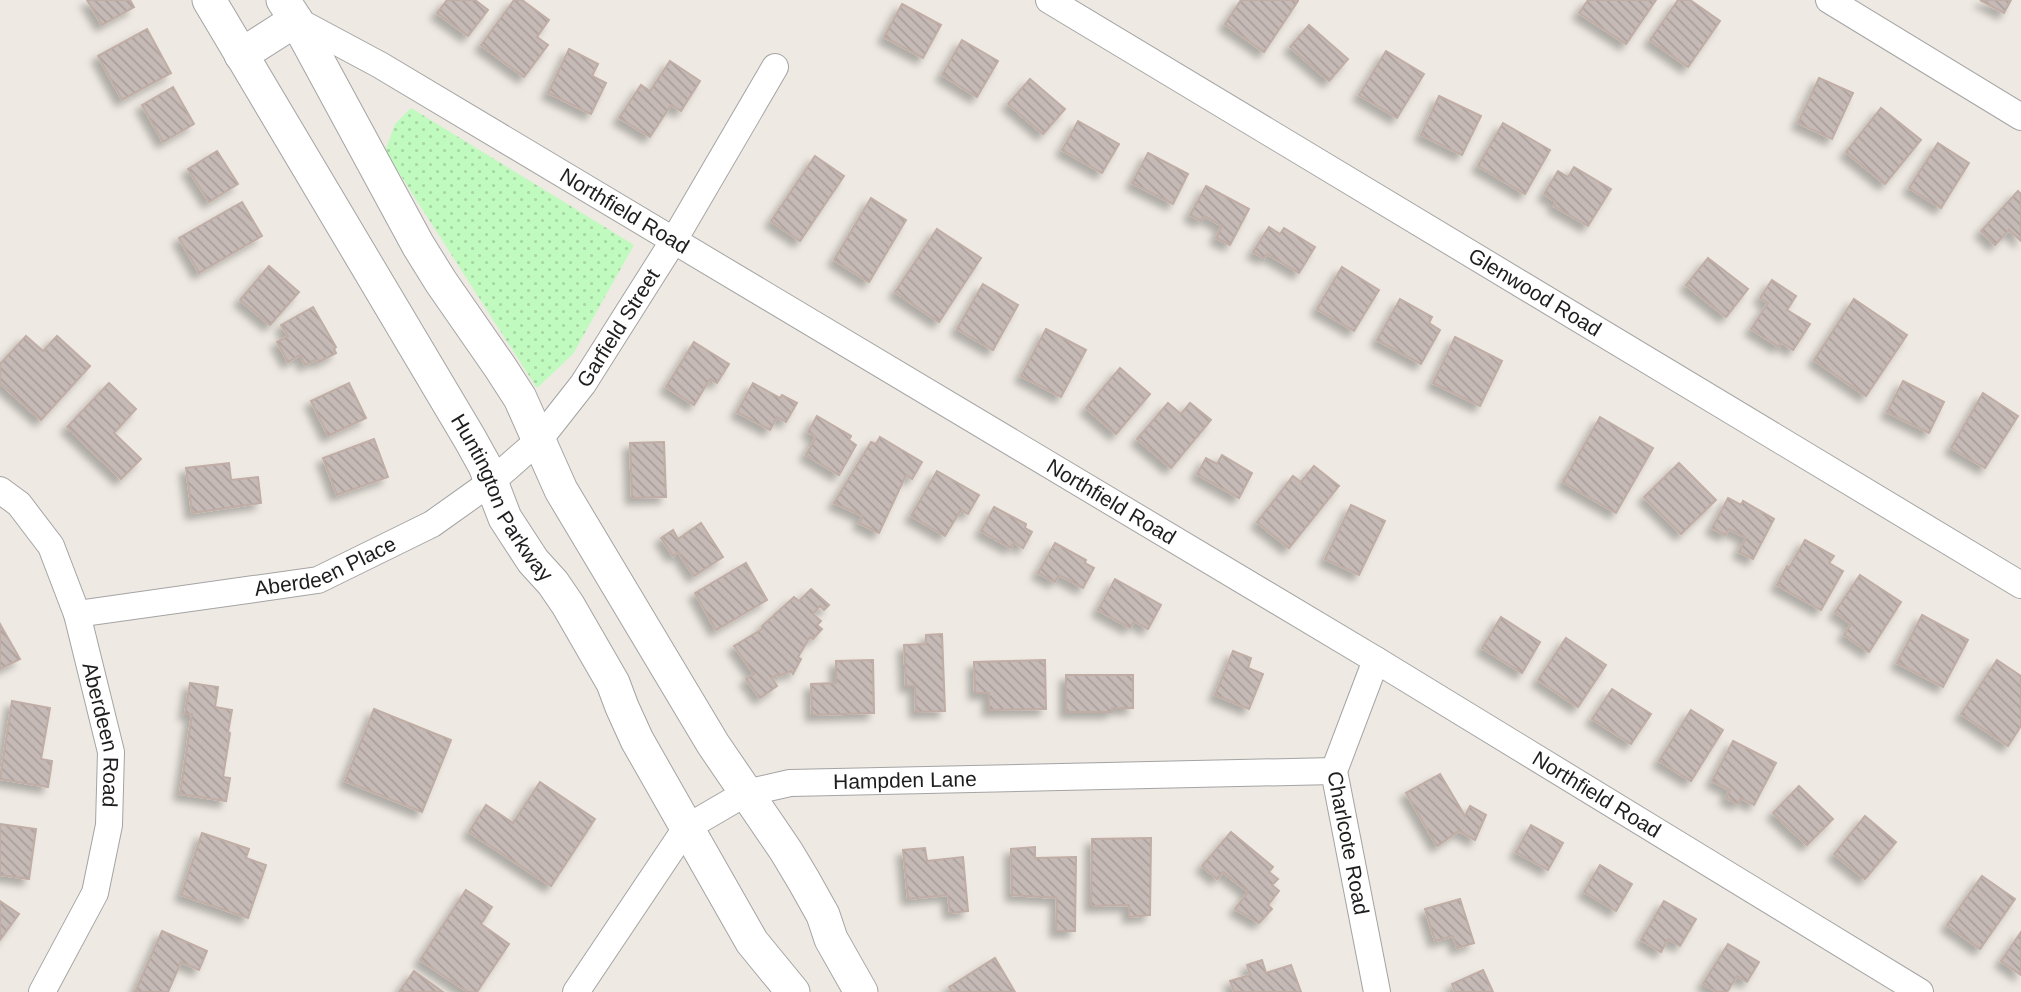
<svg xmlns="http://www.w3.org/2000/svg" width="2021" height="992" viewBox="0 0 2021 992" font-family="Helvetica,sans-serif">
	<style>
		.park { fill: url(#park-dots) }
		.building { fill: url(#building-back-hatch); stroke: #c0ada5; stroke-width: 2; filter: url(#shadow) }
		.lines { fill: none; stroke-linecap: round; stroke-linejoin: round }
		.minor-casing { stroke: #a4a4a4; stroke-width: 28 }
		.tertiary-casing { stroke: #a4a4a4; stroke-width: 35 }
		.minor { stroke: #fff; stroke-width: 26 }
		.tertiary { stroke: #fff; stroke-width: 33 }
		.labels { text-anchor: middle; stroke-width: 5; stroke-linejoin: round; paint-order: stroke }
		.street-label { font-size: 21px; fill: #1d1d1d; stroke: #fff }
	</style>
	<defs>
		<pattern id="park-dots" width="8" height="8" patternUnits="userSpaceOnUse" patternTransform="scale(1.75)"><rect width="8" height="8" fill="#c1fabe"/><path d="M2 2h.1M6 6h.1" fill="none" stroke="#a5d6a3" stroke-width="1.8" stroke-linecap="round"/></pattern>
		<pattern id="building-back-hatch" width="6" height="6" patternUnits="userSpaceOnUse" patternTransform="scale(1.75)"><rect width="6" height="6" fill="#c6bab6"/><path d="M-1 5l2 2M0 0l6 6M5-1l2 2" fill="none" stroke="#aa9f9c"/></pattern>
		<filter id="shadow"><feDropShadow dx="-6" dy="6" stdDeviation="3.5" flood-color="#0004"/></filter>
	</defs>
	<rect width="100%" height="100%" fill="#eee9e2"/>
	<polygon class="park" points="411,108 634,245 573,354 537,388 385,151 395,124"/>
	<g class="building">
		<polygon points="87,0 130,0 134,7 102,25"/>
		<polygon points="447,0 475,0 488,10 468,36 437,13"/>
		<polygon points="514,0 522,0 549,20 537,37 548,45 524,77 481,45"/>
		<polygon points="1241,0 1298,0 1298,1 1264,52 1225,24"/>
		<polygon points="1588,0 1656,0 1626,44 1579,13"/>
		<polygon points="1678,0 1690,0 1720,21 1688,67 1650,40"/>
		<polygon points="1980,0 2011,0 2004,13"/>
		<polygon points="902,4 941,25 923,58 884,37"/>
		<polygon points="1309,25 1348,59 1329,81 1290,47"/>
		<polygon points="147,29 171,73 122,100 98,56"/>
		<polygon points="962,40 998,61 977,97 942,75"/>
		<polygon points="569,49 598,64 592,76 606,83 591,114 548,93"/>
		<polygon points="1386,51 1424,74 1397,118 1359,95"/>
		<polygon points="670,61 700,81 681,111 671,105 650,137 619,118 641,85 650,91"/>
		<polygon points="1819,78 1853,93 1832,139 1798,123"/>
		<polygon points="1030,79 1065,109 1043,134 1008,104"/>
		<polygon points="173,87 194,124 163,142 142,105"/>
		<polygon points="1439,96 1481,116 1462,155 1421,135"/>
		<polygon points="1881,108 1921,140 1885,184 1846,152"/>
		<polygon points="1078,121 1119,144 1102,173 1062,150"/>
		<polygon points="1503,123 1550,150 1525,194 1478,166"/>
		<polygon points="1938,143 1969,163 1941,208 1909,188"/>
		<polygon points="217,151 238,184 209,202 188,169"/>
		<polygon points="1148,153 1188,174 1173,204 1132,183"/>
		<polygon points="815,156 844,176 800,241 771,221"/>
		<polygon points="1574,167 1611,189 1588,226 1554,206 1556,202 1544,194 1558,171 1568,177"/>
		<polygon points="1206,186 1249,209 1230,245 1216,238 1222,226 1204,216 1201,221 1190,215"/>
		<polygon points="2018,191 2021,194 2021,241 2009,230 1995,245 1981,231"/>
		<polygon points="871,198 906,220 869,282 834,260"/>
		<polygon points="242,202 262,236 199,273 179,238"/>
		<polygon points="1269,227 1280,234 1284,228 1315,247 1299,273 1267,254 1264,258 1253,252"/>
		<polygon points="937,229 981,258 939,322 895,292"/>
		<polygon points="1708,258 1748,289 1726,317 1686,285"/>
		<polygon points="269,266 299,292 270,325 240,300"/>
		<polygon points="1342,267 1379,290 1354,331 1317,309"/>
		<polygon points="1772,280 1796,296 1787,310 1810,324 1793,350 1781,342 1779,347 1751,329 1768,303 1760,298"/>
		<polygon points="983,284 1018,305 993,350 957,329"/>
		<polygon points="1400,299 1432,317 1429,323 1440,330 1421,364 1377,340"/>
		<polygon points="1854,299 1907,335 1866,396 1814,360"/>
		<polygon points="313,307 336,347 334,349 336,353 319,362 317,359 305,365 300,355 288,362 277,342 288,336 281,325"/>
		<polygon points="1046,329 1086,350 1061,397 1021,376"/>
		<polygon points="26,336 43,351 57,336 90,366 41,420 0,383 0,364"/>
		<polygon points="1455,337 1502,361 1480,406 1433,383"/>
		<polygon points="694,342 729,364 717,383 710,379 694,405 666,387"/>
		<polygon points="1120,368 1150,394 1116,434 1086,408"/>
		<polygon points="1903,381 1944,402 1929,433 1887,412"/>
		<polygon points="109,383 136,409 114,433 141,459 121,479 67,427"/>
		<polygon points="349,383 366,418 328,436 311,401"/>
		<polygon points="753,383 780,398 782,395 797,403 786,422 777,417 770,430 737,412"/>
		<polygon points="1983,393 2018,416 1985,468 1951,448"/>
		<polygon points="1168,403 1181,414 1190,403 1211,420 1171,468 1137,439"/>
		<polygon points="817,416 851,436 849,440 856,445 839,475 806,455 816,437 808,432"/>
		<polygon points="1600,417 1653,448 1616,513 1563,482"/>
		<polygon points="880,437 922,462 912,479 906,475 879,533 859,523 863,516 834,503 871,442 876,444"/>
		<polygon points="374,439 388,477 337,495 323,458"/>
		<polygon points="664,442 666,497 632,498 630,443"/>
		<polygon points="1222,455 1252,473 1239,498 1197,474 1206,458 1217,464"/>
		<polygon points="229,463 231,480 258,477 261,503 192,513 186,468"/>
		<polygon points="1679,463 1716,500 1681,534 1644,497"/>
		<polygon points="1314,466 1339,486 1289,548 1257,522 1293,476 1301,482"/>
		<polygon points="937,471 979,495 968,514 961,510 945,536 911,516"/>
		<polygon points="1728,498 1741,505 1743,501 1774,519 1753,559 1739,552 1746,538 1729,529 1725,535 1712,528"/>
		<polygon points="1351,505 1385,521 1359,575 1325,559"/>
		<polygon points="994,507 1026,524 1025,528 1032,532 1023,548 1014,542 1011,548 981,531"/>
		<polygon points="701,523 723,557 694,576 678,552 673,556 661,538 673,530 678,539"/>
		<polygon points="1805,540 1834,556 1829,563 1843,571 1821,610 1777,585 1787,566 1789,568"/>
		<polygon points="1055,543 1086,560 1085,563 1094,568 1083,588 1059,575 1055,582 1038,573"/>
		<polygon points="746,563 767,600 716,630 695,593"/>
		<polygon points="1860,575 1901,602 1869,652 1844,635 1851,624 1835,612"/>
		<polygon points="1115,579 1161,605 1148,629 1134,621 1130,628 1098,610"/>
		<polygon points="811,589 829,605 824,610 820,606 813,614 821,621 817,625 822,629 813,639 810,637 798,657 801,659 793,674 791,671 779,676 778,674 772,678 777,686 760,698 746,679 754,674 734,646 762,629 762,626 794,597 799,601"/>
		<polygon points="1922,615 1968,640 1943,687 1897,663"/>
		<polygon points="1501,617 1540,642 1522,673 1482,648"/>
		<polygon points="0,624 20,659 0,669"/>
		<polygon points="942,634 945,711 916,712 915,686 906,686 904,645 926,644 926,635"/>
		<polygon points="1566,638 1606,665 1578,707 1538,680"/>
		<polygon points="1233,651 1251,658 1248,668 1263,674 1249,709 1215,695"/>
		<polygon points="873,660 874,713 812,715 811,684 836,683 836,661"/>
		<polygon points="1045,660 1046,709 989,710 989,693 975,693 974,662"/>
		<polygon points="1997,660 2021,676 2021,726 2008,746 1961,714"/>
		<polygon points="1066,675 1133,675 1133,708 1112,708 1112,712 1066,712"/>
		<polygon points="190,683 218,687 215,707 232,710 228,732 230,733 223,777 230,778 226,801 180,794 192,714 185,714"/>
		<polygon points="1612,689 1651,714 1631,744 1592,719"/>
		<polygon points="12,701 50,708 41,759 52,761 48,787 0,779"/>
		<polygon points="374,709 451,740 422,812 345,781"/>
		<polygon points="1691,710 1723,730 1691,781 1659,761"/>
		<polygon points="1733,741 1776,763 1754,805 1741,798 1738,804 1726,798 1730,790 1712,781"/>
		<polygon points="1440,774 1465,816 1470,806 1486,815 1475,840 1459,831 1437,846 1406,793"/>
		<polygon points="540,782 595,819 551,886 469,832 486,805 513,823"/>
		<polygon points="1799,786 1833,819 1807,845 1773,813"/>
		<polygon points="1865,816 1896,842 1865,879 1834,854"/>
		<polygon points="0,824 36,829 29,879 0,875"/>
		<polygon points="1531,825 1563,843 1548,870 1516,852"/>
		<polygon points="1231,832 1273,867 1269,872 1278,879 1272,885 1279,891 1268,905 1272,909 1259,923 1235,909 1248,892 1223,872 1217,879 1202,866"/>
		<polygon points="202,833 249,849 246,858 266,865 248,918 181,895"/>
		<polygon points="1151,838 1150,915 1129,917 1129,905 1091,906 1092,839"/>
		<polygon points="1035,847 1035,858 1076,857 1075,931 1056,931 1057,898 1012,895 1011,849"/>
		<polygon points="925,848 927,861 963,857 968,911 950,913 948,895 908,899 903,850"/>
		<polygon points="1600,865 1632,884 1616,911 1584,892"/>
		<polygon points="1982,876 2015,899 1980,949 1947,925"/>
		<polygon points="466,890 492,907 481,924 509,944 477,992 468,992 420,960"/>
		<polygon points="1460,899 1474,943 1457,948 1453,936 1435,941 1425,909"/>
		<polygon points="0,901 19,914 0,940"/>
		<polygon points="1664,901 1696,919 1680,946 1668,939 1661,952 1641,940"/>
		<polygon points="162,931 207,951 199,970 181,962 168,992 135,992"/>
		<polygon points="2021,932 2021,975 2001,961"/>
		<polygon points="1728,944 1759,962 1747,982 1737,976 1727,992 1717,992 1703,984"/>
		<polygon points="995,958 1015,992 952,992 949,987"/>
		<polygon points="1262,960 1266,973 1291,965 1301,992 1234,992 1230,981 1250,975 1247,965"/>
		<polygon points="1483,970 1493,992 1455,992 1452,984"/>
		<polygon points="414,971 443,992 399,992"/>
	</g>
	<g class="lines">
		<g class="minor-casing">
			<g id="minor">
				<path id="s1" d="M1049,0l972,585"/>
				<polyline points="1829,0 2021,117"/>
				<path id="s2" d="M296,20l84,45 996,595 544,332"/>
				<path id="s3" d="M0,490l19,14 32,42 26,68 34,138 -2,73 -14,68 -53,99"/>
				<path id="s4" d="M77,614l241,-34 114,-56 59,-42 48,-42 44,-56 91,-144 101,-173"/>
				<path id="s5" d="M1376,660l-42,111 43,221"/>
				<path id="s6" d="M576,992l110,-164 60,-35 44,-10 544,-12"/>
			</g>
		</g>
		<g class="tertiary-casing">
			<g id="tertiary">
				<path id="s7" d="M209,0l261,439 15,27 20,52 28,43 20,22 15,22 45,78 9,24 15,33 115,202 41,50"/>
				<polyline points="283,0 296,20 418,245 441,282 500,367 520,398 561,490 713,744 786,851 804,881 823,915 831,939 861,992"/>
				<polyline points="241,55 296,20"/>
			</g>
		</g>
		<use href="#minor" class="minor"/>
		<use href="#tertiary" class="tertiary"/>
	</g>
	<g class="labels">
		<g class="street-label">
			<text dy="7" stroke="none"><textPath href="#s2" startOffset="380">Northfield Road</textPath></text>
			<text dy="7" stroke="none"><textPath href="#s1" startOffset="567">Glenwood Road</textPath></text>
			<text dy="7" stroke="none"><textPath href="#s4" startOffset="644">Garfield Street</textPath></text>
			<text dy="7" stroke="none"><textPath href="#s7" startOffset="578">Huntington Parkway</textPath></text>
			<text dy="7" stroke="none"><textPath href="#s2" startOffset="947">Northfield Road</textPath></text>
			<text dy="7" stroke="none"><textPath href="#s4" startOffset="254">Aberdeen Place</textPath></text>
			<text dy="7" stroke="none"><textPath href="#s3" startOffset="273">Aberdeen Road</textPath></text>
			<text dy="7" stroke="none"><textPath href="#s6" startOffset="427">Hampden Lane</textPath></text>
			<text dy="7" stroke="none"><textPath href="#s2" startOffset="1514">Northfield Road</textPath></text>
			<text dy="7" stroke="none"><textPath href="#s5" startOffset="192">Charlcote Road</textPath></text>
		</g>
	</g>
</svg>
